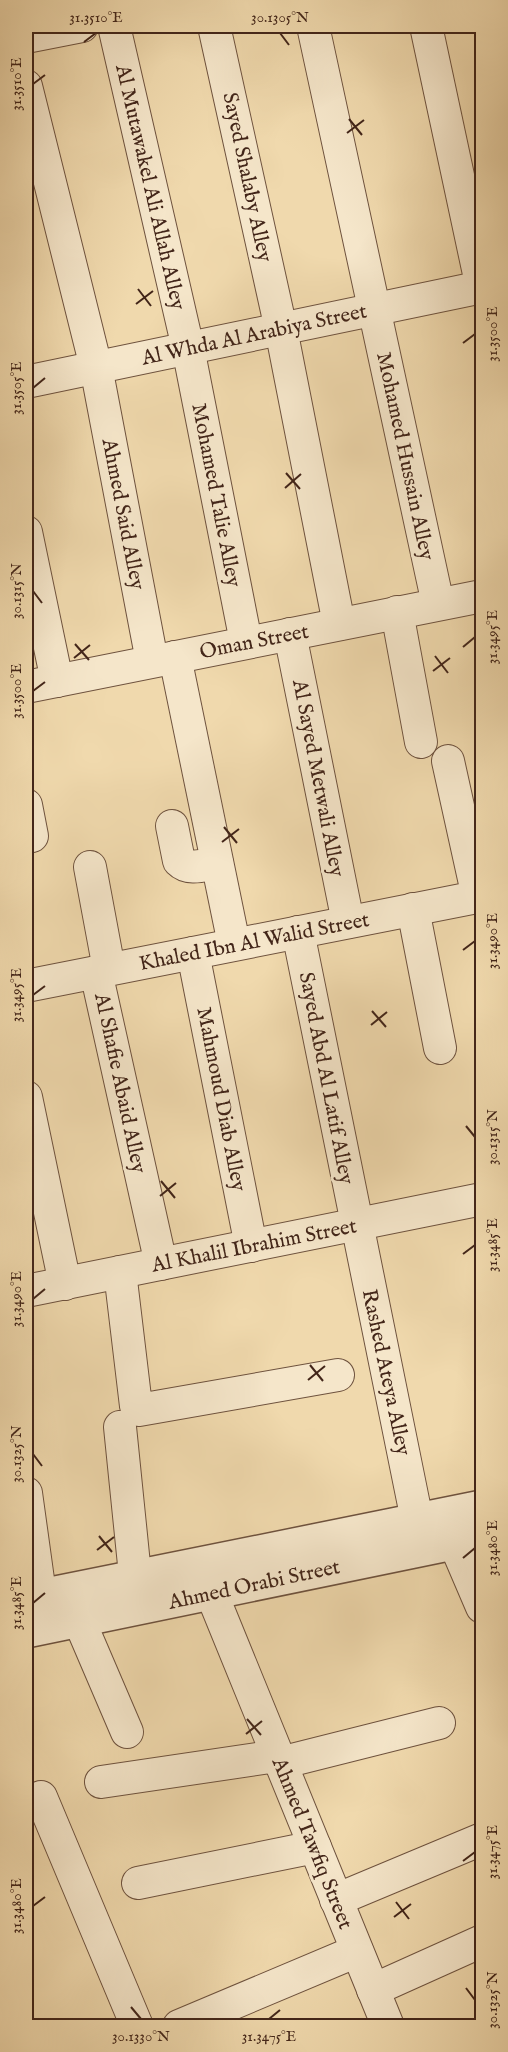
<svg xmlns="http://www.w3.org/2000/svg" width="508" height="2052" viewBox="0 0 508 2052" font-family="'IM FELL English',serif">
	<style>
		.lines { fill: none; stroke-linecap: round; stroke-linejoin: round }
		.minor-casing { stroke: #6e523e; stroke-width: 34 }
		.tertiary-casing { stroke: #6e523e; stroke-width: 36 }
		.minor { stroke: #f5e6ca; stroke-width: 32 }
		.tertiary { stroke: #f5e6ca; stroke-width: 33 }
		.ticks { fill: none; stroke: #422519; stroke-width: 2 }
		.labels { text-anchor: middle; stroke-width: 6; stroke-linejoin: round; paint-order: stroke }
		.street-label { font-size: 21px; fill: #422519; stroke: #f5e6ca }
		.neatline { fill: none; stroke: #422519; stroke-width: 2 }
		.ticks-label { font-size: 15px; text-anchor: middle; fill: #422519 }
	</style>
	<rect width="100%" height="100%" fill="#f0d9ad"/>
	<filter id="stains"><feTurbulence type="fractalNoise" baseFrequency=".00333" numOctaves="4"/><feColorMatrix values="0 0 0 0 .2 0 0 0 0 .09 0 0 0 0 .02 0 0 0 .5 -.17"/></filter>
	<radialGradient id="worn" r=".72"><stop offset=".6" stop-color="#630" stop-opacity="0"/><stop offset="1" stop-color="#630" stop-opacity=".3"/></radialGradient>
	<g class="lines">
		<g class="minor-casing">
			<g id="minor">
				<polyline points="114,26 188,348 246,642"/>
				<polyline points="214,26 281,329 339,624"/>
				<polyline points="313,26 438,604"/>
				<polyline points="426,26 482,288"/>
				<polyline points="26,37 82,26"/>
				<polyline points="26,86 96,367 152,661"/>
				<polyline points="26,382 482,287"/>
				<polyline points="26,532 57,681"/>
				<polyline points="397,612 421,742"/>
				<polyline points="290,634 348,922"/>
				<polyline points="175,657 234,944"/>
				<polyline points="26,687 482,596"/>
				<polyline points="448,761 478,897"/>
				<polyline points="26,805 32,836"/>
				<path d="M172,826l7,35c10,10 25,4 38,2"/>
				<polyline points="90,867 109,969"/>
				<polyline points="413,909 440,1048"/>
				<polyline points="298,932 417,1520"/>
				<polyline points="193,953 251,1246"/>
				<polyline points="96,972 161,1264"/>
				<polyline points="26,986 482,896"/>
				<polyline points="26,1097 65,1284"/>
				<polyline points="120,1272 136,1406 139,1410 338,1375"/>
				<polyline points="26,1291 482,1199"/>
				<polyline points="120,1427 138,1604"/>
				<polyline points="26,1493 44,1623"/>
				<polyline points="455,1544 482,1607"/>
				<polyline points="211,1592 388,2026"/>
				<polyline points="79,1620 127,1732"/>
				<polyline points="280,1763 439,1723"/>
				<polyline points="101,1782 277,1756"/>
				<polyline points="41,1797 137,2026"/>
				<polyline points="138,1883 315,1847"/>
				<polyline points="336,1900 482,1839"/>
				<polyline points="373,1990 482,1941"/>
				<polyline points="179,2026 357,1951"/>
			</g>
		</g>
		<g class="tertiary-casing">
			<g id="tertiary">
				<polyline points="26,1599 482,1507"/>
				<polyline points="26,1631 482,1537"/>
			</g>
		</g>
		<use href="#minor" class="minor"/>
		<use href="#tertiary" class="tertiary"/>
	</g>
	<path class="ticks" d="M280,33l9,12M84,42l12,-9M33,84l12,-9M349,119l13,16M347,133l17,-13M138,289l13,17M136,304l17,-13M463,343l12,-9M33,388l12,-10M286,473l14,16M285,488l16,-14M33,591l9,12M75,644l14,16M463,647l12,-10M435,656l13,17M74,658l16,-13M433,671l17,-13M33,691l12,-9M224,827l13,16M222,842l17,-13M463,950l12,-9M33,995l12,-9M372,1011l14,16M371,1025l16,-13M466,1126l9,11M161,1181l14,17M160,1196l16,-13M463,1254l12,-9M33,1299l12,-10M310,1365l13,16M308,1380l17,-14M33,1454l9,12M99,1536l13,16M97,1550l17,-13M463,1558l12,-10M33,1603l12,-10M247,1719l14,16M246,1734l16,-13M463,1861l12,-9M396,1902l13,17M33,1906l12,-9M394,1917l17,-13M466,1988l9,12M131,2007l10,12M269,2019l11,-9"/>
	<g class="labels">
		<g class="street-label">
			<text transform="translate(248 177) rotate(78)" y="7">Sayed Shalaby Alley</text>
			<text transform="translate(151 187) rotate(77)" y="7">Al Mutawakel Ali Allah Alley</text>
			<text transform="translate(254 334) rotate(-12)" y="7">Al Whda Al Arabiya Street</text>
			<text transform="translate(406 456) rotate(78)" y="7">Mohamed Hussain Alley</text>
			<text transform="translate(217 495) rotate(79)" y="7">Mohamed Talie Alley</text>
			<text transform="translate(124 514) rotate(79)" y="7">Ahmed Said Alley</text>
			<text transform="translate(254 641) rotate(-11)" y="7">Oman Street</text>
			<text transform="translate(319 778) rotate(79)" y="7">Al Sayed Metwali Alley</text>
			<text transform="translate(254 941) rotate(-11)" y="7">Khaled Ibn Al Walid Street</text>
			<text transform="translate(327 1078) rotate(79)" y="7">Sayed Abd Al Latif Alley</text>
			<text transform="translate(121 1083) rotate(78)" y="7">Al Shafie Abaid Alley</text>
			<text transform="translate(222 1099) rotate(79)" y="7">Mahmoud Diab Alley</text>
			<text transform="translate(254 1245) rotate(-11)" y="7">Al Khalil Ibrahim Street</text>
			<text transform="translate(387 1372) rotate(78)" y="7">Rashed Ateya Alley</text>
			<text transform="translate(254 1584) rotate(-12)" y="7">Ahmed Orabi Street</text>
			<text transform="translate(313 1843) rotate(68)" y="7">Ahmed Tawfiq Street</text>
		</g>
	</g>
	<rect width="508" height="2052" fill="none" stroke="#f0d9ad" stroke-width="66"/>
	<rect x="33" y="33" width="442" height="1986" class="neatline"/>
	<g class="ticks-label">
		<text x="96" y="22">31.3510°E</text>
		<text x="280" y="22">30.1305°N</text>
		<text transform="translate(16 84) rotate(-90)" y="5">31.3510°E</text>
		<text transform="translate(492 334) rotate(-90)" y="5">31.3500°E</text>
		<text transform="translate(16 388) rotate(-90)" y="5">31.3505°E</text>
		<text transform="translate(16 591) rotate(-90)" y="5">30.1315°N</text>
		<text transform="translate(492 637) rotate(-90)" y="5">31.3495°E</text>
		<text transform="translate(16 691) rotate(-90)" y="5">31.3500°E</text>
		<text transform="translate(492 941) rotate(-90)" y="5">31.3490°E</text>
		<text transform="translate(16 995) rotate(-90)" y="5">31.3495°E</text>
		<text transform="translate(492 1137) rotate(-90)" y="5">30.1315°N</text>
		<text transform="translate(492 1245) rotate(-90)" y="5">31.3485°E</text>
		<text transform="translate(16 1299) rotate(-90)" y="5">31.3490°E</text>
		<text transform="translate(16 1454) rotate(-90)" y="5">30.1325°N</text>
		<text transform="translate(492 1548) rotate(-90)" y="5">31.3480°E</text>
		<text transform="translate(16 1603) rotate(-90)" y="5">31.3485°E</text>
		<text transform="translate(492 1852) rotate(-90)" y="5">31.3475°E</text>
		<text transform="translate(16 1906) rotate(-90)" y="5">31.3480°E</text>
		<text transform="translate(492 2000) rotate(-90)" y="5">30.1325°N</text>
		<text x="141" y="2041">30.1330°N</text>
		<text x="269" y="2041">31.3475°E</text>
	</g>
	<rect width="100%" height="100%" filter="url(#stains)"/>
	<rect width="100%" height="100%" fill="url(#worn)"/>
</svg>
